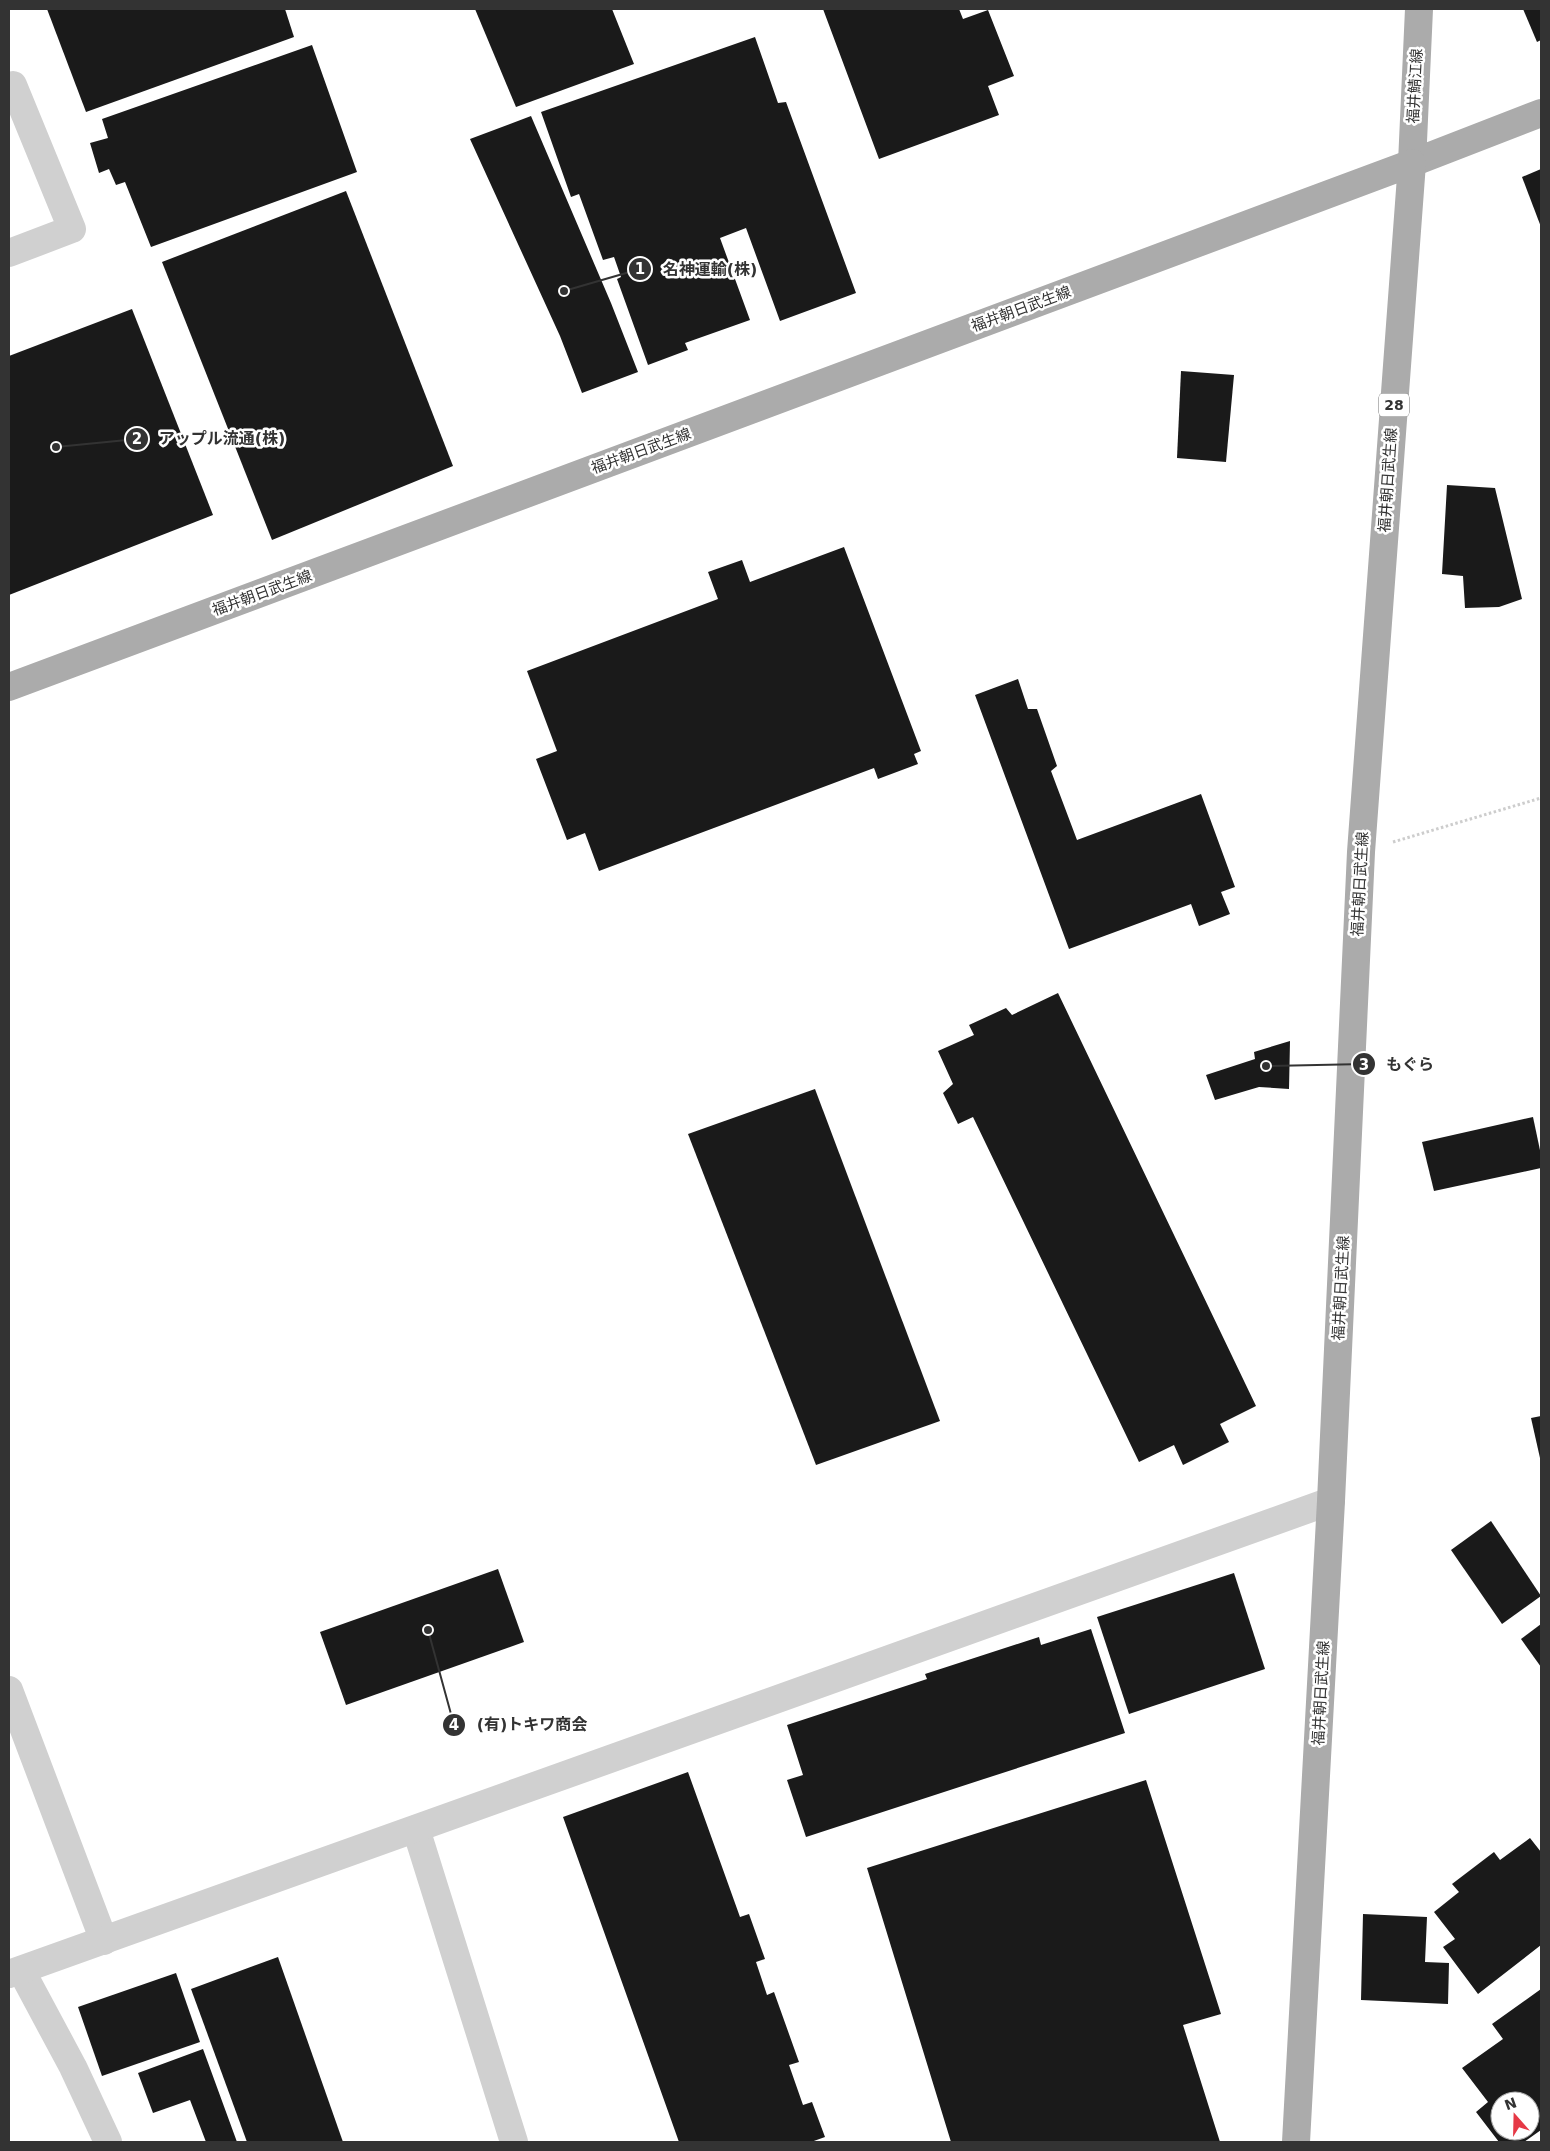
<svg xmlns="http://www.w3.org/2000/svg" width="1550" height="2151" viewBox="0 0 1550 2151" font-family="'DejaVu Sans','Noto Sans JP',sans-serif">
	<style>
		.building { fill: #1a1a1a; fill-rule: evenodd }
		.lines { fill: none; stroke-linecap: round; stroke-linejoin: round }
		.path { stroke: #cdcdcd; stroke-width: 3; stroke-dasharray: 2.5 2.5; stroke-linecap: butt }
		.minor { stroke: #d0d0d0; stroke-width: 28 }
		.major { stroke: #ababab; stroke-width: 28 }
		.labels { text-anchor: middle; stroke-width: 5; stroke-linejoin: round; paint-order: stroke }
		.shield { fill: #fff; stroke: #707070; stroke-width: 1 }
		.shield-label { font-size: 14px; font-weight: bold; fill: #333 }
		.street-label { font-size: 15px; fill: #333; stroke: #fff }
		.leader { fill: none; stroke: #333; stroke-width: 2 }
		.callout-dot { fill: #333; stroke: #fff; stroke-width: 2 }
		.mark-label { font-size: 15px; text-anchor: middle; font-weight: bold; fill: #fff }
		.callout-label { font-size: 16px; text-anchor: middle; font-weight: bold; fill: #333; stroke: #fff; stroke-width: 5; stroke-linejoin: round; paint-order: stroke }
	</style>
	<rect width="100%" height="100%" fill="#fff"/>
	<g class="building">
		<polygon points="47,9 285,9 294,37 86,112"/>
		<polygon points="475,9 612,9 634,64 516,107"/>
		<polygon points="823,9 959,9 963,19 988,10 1014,76 988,86 999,115 879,159"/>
		<polygon points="1523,9 1541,9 1541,40 1537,42"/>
		<polygon points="755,37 778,103 786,102 856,293 780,321 746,228 720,238 750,320 685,343 688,350 648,365 617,279 621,277 614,257 603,260 579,194 571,197 541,112"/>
		<polygon points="312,45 357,172 151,247 125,182 116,185 109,169 99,173 90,143 108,138 102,119"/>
		<polygon points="531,116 611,303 638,372 582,393 560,336 470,139"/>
		<polygon points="1541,169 1541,227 1522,177"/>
		<polygon points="346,191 453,466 272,540 162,262"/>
		<polygon points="132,309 213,515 9,595 9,356"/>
		<polygon points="1181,371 1234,375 1226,462 1177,458"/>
		<polygon points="1447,485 1495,488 1522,599 1499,607 1465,608 1463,576 1442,574"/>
		<polygon points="844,547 921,751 914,754 918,764 878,779 874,768 599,871 585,833 567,840 536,759 557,751 527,671 718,599 708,572 742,560 750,582"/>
		<polygon points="1018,679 1028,709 1037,709 1057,766 1051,771 1077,840 1201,794 1235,887 1221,892 1230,914 1199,926 1191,904 1069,949 975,695"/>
		<polygon points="1058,993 1256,1406 1220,1424 1229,1442 1183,1465 1174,1445 1139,1462 973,1117 958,1124 943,1093 953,1084 938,1051 974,1035 969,1025 1006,1008 1012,1015"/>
		<polygon points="1290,1041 1289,1089 1259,1087 1215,1100 1206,1075 1255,1059 1254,1052"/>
		<polygon points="815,1089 940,1421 816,1465 688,1134"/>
		<polygon points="1533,1117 1541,1155 1541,1168 1434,1191 1422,1142"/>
		<polygon points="1541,1416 1541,1458 1540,1458 1531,1418"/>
		<polygon points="1491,1521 1541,1596 1502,1624 1451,1550"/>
		<polygon points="498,1569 524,1642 346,1705 320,1632"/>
		<polygon points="1234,1573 1265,1669 1129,1714 1097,1617"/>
		<polygon points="1541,1624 1541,1667 1521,1639"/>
		<polygon points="1091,1629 1125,1733 806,1837 787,1780 803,1775 787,1725 927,1679 925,1674 1039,1637 1041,1645"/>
		<polygon points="688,1772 740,1917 749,1914 765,1959 756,1962 767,1995 774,1992 799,2062 789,2065 803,2105 812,2102 825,2137 811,2142 679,2142 563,1817"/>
		<polygon points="1146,1780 1221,2014 1183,2025 1220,2142 951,2142 867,1868"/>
		<polygon points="1530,1838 1541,1852 1541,1945 1478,1994 1443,1947 1455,1939 1434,1912 1459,1892 1452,1884 1494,1852 1500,1860"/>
		<polygon points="1363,1914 1427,1917 1425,1962 1449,1963 1448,2004 1361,2000"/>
		<polygon points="278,1957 343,2142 247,2142 191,1989"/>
		<polygon points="176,1973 200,2042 102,2076 78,2007"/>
		<path d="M1541,1989v141l-17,12h-25l-23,-30 12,-10 -26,-34 41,-29 -11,-15zM1500,2101h30v30h-30z"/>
		<polygon points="203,2049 237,2142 206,2142 190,2100 153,2113 138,2073"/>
	</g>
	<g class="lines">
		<polyline class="path" points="1393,842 1541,798"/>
		<g class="minor">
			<polyline points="9,86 13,85 72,229 9,253"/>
			<polyline points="9,1690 104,1941"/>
			<polyline points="416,1829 514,2142"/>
			<polyline points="21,1970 73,2067 108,2142"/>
			<polyline points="9,1974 1331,1501"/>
		</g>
		<g class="major">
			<polyline points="1419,9 1412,163 1541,113"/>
			<polyline points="9,687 1412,163 1361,852 1331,1501 1296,2142"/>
		</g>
	</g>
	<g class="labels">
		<rect class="shield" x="1379" y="393.5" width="30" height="23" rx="4"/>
		<g class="shield-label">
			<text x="1394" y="410">28</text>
		</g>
		<g class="street-label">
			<text transform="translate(1415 86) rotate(-87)" y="5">福井鯖江線</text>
			<text transform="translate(1021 309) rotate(-20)" y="5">福井朝日武生線</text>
			<text transform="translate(641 451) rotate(-20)" y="5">福井朝日武生線</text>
			<text transform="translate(1388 480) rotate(-86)" y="5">福井朝日武生線</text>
			<text transform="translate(262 593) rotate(-20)" y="5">福井朝日武生線</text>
			<text transform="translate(1360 884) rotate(-87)" y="5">福井朝日武生線</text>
			<text transform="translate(1341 1288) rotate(-87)" y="5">福井朝日武生線</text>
			<text transform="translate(1321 1693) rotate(-87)" y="5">福井朝日武生線</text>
		</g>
	</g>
	<path class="leader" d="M564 291L640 269M56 447L137 439M1266 1066L1364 1064M428 1630L454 1725"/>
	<g class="callout-dot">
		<circle cx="564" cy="291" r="5"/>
		<circle cx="56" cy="447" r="5"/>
		<circle cx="1266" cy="1066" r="5"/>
		<circle cx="428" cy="1630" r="5"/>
		<circle cx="640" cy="269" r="12"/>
		<circle cx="137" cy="439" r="12"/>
		<circle cx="1364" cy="1064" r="12"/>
		<circle cx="454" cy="1725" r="12"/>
	</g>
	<g class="mark-label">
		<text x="640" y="274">1</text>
		<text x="137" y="444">2</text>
		<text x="1364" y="1070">3</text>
		<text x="454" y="1730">4</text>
	</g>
	<g class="callout-label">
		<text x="710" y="275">名神運輸(株)</text>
		<text x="222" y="444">アップル流通(株)</text>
		<text x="1410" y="1070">もぐら</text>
		<text x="532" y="1730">(有)トキワ商会</text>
	</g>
	<rect width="1550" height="2151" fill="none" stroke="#333333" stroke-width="20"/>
	<g transform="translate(1515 2116) rotate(340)"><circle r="24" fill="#ffffff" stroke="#adadad"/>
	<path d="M0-4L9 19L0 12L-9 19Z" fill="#e63946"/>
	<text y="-8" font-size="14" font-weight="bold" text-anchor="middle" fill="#333333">N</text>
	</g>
</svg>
